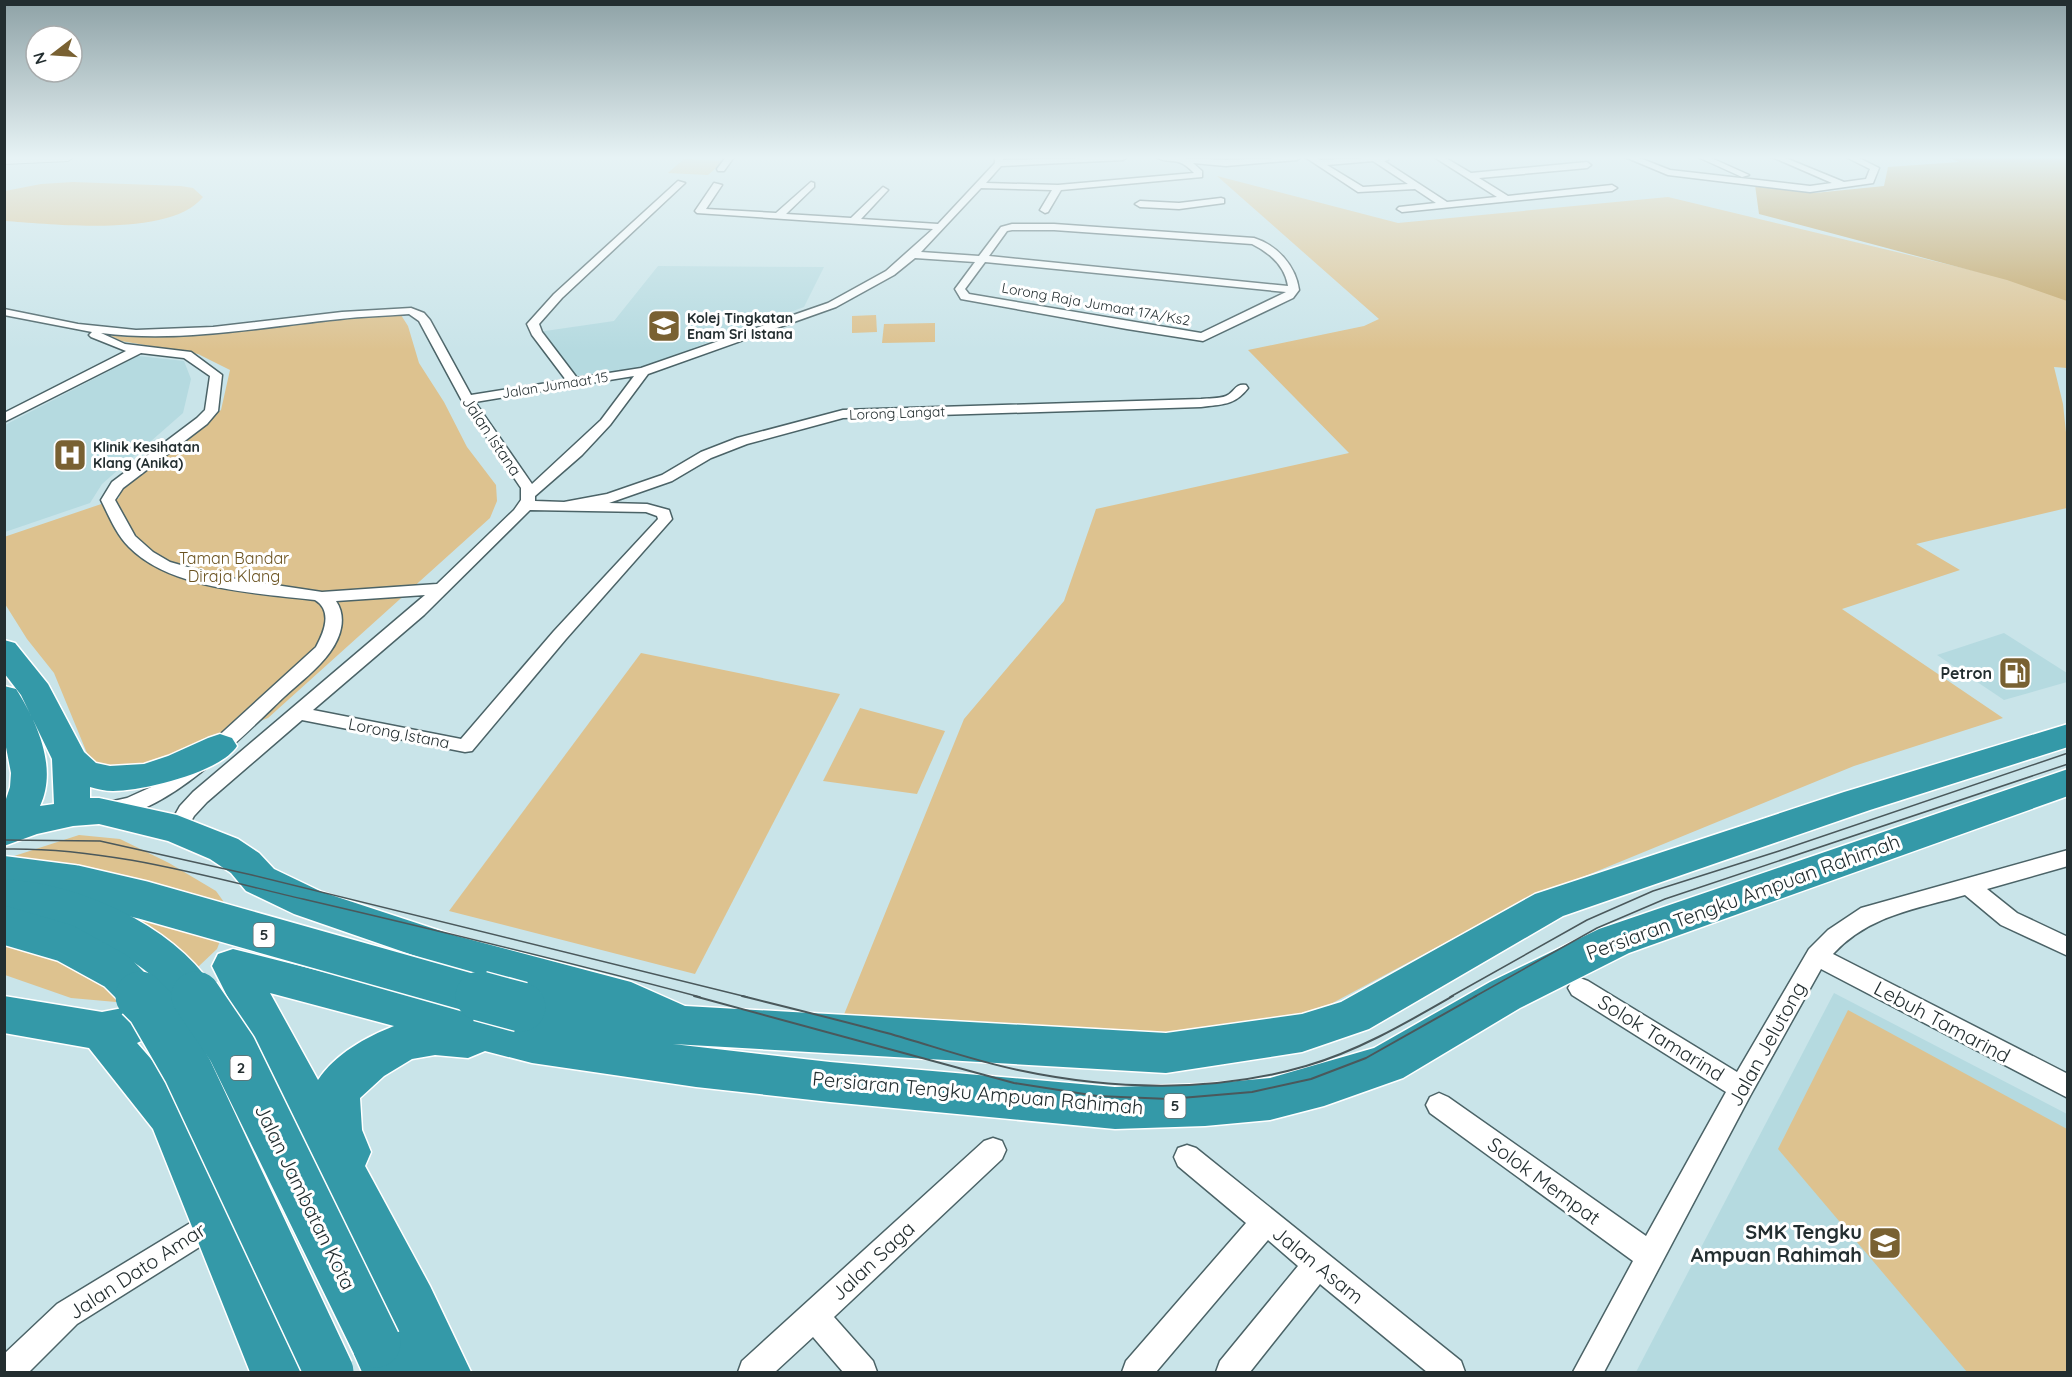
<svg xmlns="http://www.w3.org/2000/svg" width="2072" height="1377" viewBox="0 0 2072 1377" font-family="Quicksand,sans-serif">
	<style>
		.built { fill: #b5dae0 }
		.green { fill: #ddc28f }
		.forest { fill: #c3a15e }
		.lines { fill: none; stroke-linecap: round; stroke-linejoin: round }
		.street-casing { stroke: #4b6367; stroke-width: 3 }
		.secondary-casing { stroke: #4b6367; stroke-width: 2 }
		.highway-casing { stroke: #fff; stroke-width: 3 }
		.street { fill: #fff; fill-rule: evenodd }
		.secondary { fill: #fff; fill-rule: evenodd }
		.highway { fill: #3499a8; fill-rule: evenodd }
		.tram-far1 { stroke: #4a585b; stroke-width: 1.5 }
		.tram { stroke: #4a585b; stroke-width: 2 }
		.highway-bridge-far1-casing { stroke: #fff; stroke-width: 41; stroke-linecap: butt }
		.highway-bridge-casing { stroke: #fff; stroke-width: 52; stroke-linecap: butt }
		.highway-bridge-far1 { stroke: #3499a8; stroke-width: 38 }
		.highway-bridge { stroke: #3499a8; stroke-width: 49 }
		.labels { text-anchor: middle; stroke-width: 6; stroke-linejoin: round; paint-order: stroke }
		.far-street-label { font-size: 14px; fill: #232e30; stroke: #fff }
		.far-poi-label { font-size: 14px; font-weight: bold; fill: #232e30; stroke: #fff; text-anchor: start }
		.shield { fill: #fff; stroke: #656d6e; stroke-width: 1.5 }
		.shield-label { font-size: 15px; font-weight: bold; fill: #232e30 }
		.street-label { font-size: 16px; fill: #232e30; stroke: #fff }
		.park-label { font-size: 16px; fill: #6a521f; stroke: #fff }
		.poi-label { font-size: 16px; font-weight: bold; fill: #232e30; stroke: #fff; text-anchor: end }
		.near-street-label { font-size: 20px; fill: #232e30; stroke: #fff }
		.near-poi-label { font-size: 20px; font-weight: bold; fill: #232e30; stroke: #fff; text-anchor: end }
	</style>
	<rect width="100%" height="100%" fill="#c9e4e9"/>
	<g class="built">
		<polygon points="658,266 824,267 804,307 639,368 576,376 538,332 614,321"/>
		<polygon points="138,356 184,361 191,379 183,413 102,484 90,503 5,532 5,425"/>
		<polygon points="2004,633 2067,673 2067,682 2004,700 1937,655"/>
		<polygon points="1834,993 2067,1114 2067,1372 1636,1372"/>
	</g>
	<g class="green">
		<polygon points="684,159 724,161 708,175 668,173"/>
		<polygon points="1217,176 1398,223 1668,197 2017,281 2067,300 2067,368 2054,367 2063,404 2067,442 2067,508 1916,544 1960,570 1842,609 2003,718 1854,766 1556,888 1495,916 1312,1014 1232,1029 1100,1038 843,1017 964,719 1064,601 1096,509 1349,453 1248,350 1364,326 1379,319"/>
		<path d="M73,182l108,4 12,2 10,9c-32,41 -152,27 -198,24v-30l36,-7z"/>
		<polygon points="378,315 401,315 408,326 419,363 444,402 467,447 496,485 497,501 490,518 268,718 166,757 128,768 103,768 89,758 54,673 27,639 5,604 4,537 119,498 123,483 221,410 230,370 198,354 121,341 109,335 127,337 185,334"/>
		<polygon points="876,315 877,332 852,333 852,316"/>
		<polygon points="935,323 935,342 882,343 884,324"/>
		<polygon points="641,653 840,694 695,974 449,911"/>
		<polygon points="860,708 945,731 917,794 823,781"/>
		<polygon points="79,835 120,839 169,863 216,891 231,912 217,949 199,966 163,988 116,1002 71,998 5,975 5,859"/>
		<polygon points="1848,1010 2067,1129 2067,1372 1967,1372 1778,1149"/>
	</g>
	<polygon class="forest" points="1947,157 2067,157 2067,301 2007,280 1759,214 1755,185 1815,193 1884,186 1888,167 1959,162"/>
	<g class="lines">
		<g class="street-casing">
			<g id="street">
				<polygon points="726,157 734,157 724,171 718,171 717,169"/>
				<path d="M995,157h8v3l124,-3 -4,3 -122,6 -15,17 72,2 136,-12c-18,-19 -22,-7 -38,-16l70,3 75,-3 -4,3 -71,6 -33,-3 9,8v6l-141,13 -13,22 -3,1 -5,-3 12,-20 -71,-2 -60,64 58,4 22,-29 11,-3h42l200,14c23,7 42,28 45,52l-6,8 -90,43 -76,-12 -166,-30 -6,-10 20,-27 -60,-4 -21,17 -58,32 -188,67 -38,51 -28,30 -47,41v5l29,1 43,-8 55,-19 39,-23 36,-14 106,-28 358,-11c7,-1 18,0 25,-3 9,-4 9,-13 20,-11l2,3c-14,18 -26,16 -47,19l-358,11 -96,26 -36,14 -39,23 -63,22 38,1 22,6 3,9 -106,120 -94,112 -7,1 -163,-32 -95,82 -13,14 -10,18 -7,3 -7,-3 -3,-5 13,-23 13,-14 232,-197 -89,6c11,16 5,36 -6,51 -12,17 -31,31 -46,45 -36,34 -131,133 -184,117l-3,-5 3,-5 27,-6 31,-14 55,-43 103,-94c8,-15 17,-36 -1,-47 -57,-7 -144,-10 -186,-53 -13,-13 -20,-31 -28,-47l11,-18 85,-64 8,-8 5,-34 -26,-18 -43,-5 -137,69v-9l122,-62 -35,-14 -2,-2 3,-3 -88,-17v-6l74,15 58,6 77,-3 129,-15 69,-4 13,5 6,7 41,75 95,-15 -34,-45 -5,-11 27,-30 124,-113 7,2 -123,115 -23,26 3,8 35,46 64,-10 187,-65 58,-32 47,-42 -236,-16 -2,-2 19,-28 8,2 -16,24 70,4 35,-31 3,1v4l-28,27 65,4 32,-31 5,3 -27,29 77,5 57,-61zM1012,230h42l198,14c18,9 33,22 36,42l-299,-30 18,-25zM985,262l301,30 -85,41 -232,-39 -4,-5zM409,314l10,7 42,78 60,89v12l-7,10 -77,74 -115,8 -99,-15 -53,-15 -17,-10 -18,-16 -20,-36 8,-12 84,-64 11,-13 4,-36 -31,-23 -66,-8 -24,-11c80,10 160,-6 239,-14 23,-3 46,-3 69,-5zM634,376l-33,44 -69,64 -57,-82zM530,510l116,2 11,4 1,3 -104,112 -93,108 -148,-29 111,-95z"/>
				<path d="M1305,157h10l5,3 69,-3 -1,3 -4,1 63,41 50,-5 -63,-40h10l27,16 116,-11 4,3 -4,3 -108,10 29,18 104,-11 5,3 -5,3 -210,21 -5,-3 2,-2 37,-4 -21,-14 -57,3zM1373,161l35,23 -45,3 -36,-22z"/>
				<polygon points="1625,157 1637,157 1670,170 1810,186 1832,183 1772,157 1783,157 1844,182 1866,179 1870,169 1846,157 1857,157 1879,168 1873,183 1810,192 1668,175"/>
				<polygon points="1698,157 1709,157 1749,175 1742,177"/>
				<polygon points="1221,198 1224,199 1224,203 1179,209 1140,207 1135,204 1140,201 1179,203"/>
				<path d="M2068,850v16l-81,23 30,24 51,24v19l-67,-31 -36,-30c-49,14 -96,20 -132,59l235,120v24l-247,-129 -71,127 -146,276h-31l60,-111 -203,-148 -4,-8 4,-8 9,-4 9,4 198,139 80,-144 -154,-97 -4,-7 4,-7 8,-3 8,3 149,91 72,-123 19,-19 33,-22z"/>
				<polygon points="993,1138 1002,1141 1006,1150 1002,1159 834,1317 873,1361 877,1372 843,1372 813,1337 775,1372 738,1372 742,1361 984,1141"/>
				<polygon points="1187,1145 1196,1148 1461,1361 1465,1372 1427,1372 1320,1284 1250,1372 1216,1372 1220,1361 1298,1266 1268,1240 1156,1372 1122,1372 1126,1361 1246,1223 1178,1166 1174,1157 1178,1148"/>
				<polygon points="215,1208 225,1211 229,1221 225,1231 77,1324 29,1372 4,1372 4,1354 57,1304"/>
			</g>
		</g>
		<g class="secondary-casing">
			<polygon id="secondary" points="4,157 74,157 68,161 4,164"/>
		</g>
		<g class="highway-casing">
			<g id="highway">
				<path d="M4,640l11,3 33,41 36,68 12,11 14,3 34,-2 24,-8 40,-18 12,-4 12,4 5,8c-16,26 -94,45 -124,45 -8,0 -16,-2 -23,-4v11h9l78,17 61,24 21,14 15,16 48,23 131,43 178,47 54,24 481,27 136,-19 39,-12 194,-108 309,-102 224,-68v23l-198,63 -307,106 -194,113 -67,23 -136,21 -493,-29 157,18 285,25 90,-3 65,-6 104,-30 116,-66 109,-53 469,-160v27l-439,157 -109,55 -117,70 -79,28 -54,14 -65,6 -90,3 -285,-27 -134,-15 -164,-24 -47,-12 -17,7 -33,-3 -23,4 -28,17 -24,22 2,32 9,22 -6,14 65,120 41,86h-109l-13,-29 8,-19 19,-8 15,6 -179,-356 6,-12 15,-5 272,69 -6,-11 7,-13 15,-5 20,4 -88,-24 -159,-55 -48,-23 -15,-18 -21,-14 -42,-18 -69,-17 -26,2 -36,8 -33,12v-41l6,-18 1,-14 -7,-36v-51l12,3c21,33 42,79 24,117l14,-2 -2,-45 -31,-64 -17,-22zM270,993l124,33c-28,11 -59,28 -76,54z"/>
				<polygon points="173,988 188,993 195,1006 188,1019 137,1043 188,1101 304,1372 250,1372 153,1129 89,1048 4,1033 4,996 102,1012 128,1007"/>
			</g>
		</g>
		<use href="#street" class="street"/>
		<use href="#secondary" class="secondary"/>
		<use href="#highway" class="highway"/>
		<g class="tram-far1">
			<polyline points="4,840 100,841 252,875 747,997"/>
			<path d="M4,849c102,-2 201,27 299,50 133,31 265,63 397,98"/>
			<polyline points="1450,997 1587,920 1653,891 1779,851 2068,753"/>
			<polyline points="1474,997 1597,928 1665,899 2068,764"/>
		</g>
		<g class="tram">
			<polyline points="694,996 1014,1083 1097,1096 1169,1099 1252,1092 1311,1079 1366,1058 1476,996"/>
			<path d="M742,996c48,12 97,24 145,37 43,12 87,28 131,37 94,20 195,23 288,-4 52,-15 100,-43 147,-70"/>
		</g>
		<g class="highway-bridge-far1-casing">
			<g id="highway-bridge-far1">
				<polyline points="4,875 74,884 143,900 486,997"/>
				<path d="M4,898c69,5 153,41 193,99"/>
				<polyline points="4,925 65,943 116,971 142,997"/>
			</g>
		</g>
		<g class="highway-bridge-casing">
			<g id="highway-bridge">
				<polyline points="140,996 151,1007 188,1071 329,1372"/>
				<polyline points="196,996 232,1049 376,1343"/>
				<polyline points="480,996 521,1007"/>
			</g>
		</g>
		<use href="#highway-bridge-far1" class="highway-bridge-far1"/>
		<use href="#highway-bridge" class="highway-bridge"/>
	</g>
	<linearGradient id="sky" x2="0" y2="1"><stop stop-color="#8ea2a6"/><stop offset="0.45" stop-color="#e7f3f5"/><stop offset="1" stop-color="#e7f3f5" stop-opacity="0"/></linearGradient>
	<rect width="2072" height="350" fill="url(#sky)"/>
	<defs>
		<g id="school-square" transform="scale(1.725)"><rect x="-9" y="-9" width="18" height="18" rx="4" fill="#796132" stroke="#fff"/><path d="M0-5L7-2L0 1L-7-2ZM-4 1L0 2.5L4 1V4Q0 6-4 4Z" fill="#fff"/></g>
		<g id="hospital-square" transform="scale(1.725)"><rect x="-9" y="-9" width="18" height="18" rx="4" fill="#796132" stroke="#fff"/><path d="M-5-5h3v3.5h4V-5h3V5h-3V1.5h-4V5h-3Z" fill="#fff"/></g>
		<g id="fuel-square" transform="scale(1.725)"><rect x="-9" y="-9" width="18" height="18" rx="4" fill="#796132" stroke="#fff"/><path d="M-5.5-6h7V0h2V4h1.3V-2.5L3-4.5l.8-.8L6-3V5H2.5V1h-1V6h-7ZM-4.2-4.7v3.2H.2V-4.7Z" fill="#fff"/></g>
	</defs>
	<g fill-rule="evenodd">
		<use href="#school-square" x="664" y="326"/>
		<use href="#hospital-square" x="70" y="455"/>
		<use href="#fuel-square" x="2015" y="673"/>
		<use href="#school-square" x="1885" y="1243"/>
	</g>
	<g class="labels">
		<g class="far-street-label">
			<text transform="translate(1096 304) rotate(10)" y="5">Lorong Raja Jumaat 17A/Ks2</text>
			<text transform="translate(555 385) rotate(-9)" y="5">Jalan Jumaat 15</text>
			<text transform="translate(897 413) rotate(-2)" y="5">Lorong Langat</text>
		</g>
		<g class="far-poi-label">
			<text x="687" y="323">Kolej Tingkatan<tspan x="687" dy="16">Enam Sri Istana</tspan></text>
			<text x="93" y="452">Klinik Kesihatan<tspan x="93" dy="16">Klang (Anika)</tspan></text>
		</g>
		<g class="shield">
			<rect x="253.5" y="923" width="21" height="24" rx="4.5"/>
			<rect x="230.5" y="1056" width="21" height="24" rx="4.5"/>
			<rect x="1164.5" y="1094" width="21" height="24" rx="4.5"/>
		</g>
		<g class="shield-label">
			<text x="264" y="940">5</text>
			<text x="241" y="1073">2</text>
			<text x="1175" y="1111">5</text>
		</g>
		<g class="street-label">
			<text transform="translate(492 436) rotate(56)" y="6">Jalan Istana</text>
			<text transform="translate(399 733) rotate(11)" y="6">Lorong Istana</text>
		</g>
		<g class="park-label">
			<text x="234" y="564">Taman Bandar<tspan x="234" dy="18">Diraja Klang</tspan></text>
		</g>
		<g class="poi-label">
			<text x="1992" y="679">Petron</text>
		</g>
		<g class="near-street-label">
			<text transform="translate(1743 897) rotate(-20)" y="7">Persiaran Tengku Ampuan Rahimah</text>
			<text transform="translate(1942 1022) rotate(28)" y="7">Lebuh Tamarind</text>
			<text transform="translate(1661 1038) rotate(32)" y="7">Solok Tamarind</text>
			<text transform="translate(1767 1044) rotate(-61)" y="7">Jalan Jelutong</text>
			<text transform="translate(978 1093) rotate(5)" y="7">Persiaran Tengku Ampuan Rahimah</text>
			<text transform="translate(1544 1181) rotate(36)" y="7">Solok Mempat</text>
			<text transform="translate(305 1197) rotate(64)" y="7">Jalan Jambatan Kota</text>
			<text transform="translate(873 1261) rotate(-43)" y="7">Jalan Saga</text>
			<text transform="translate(1318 1265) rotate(39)" y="7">Jalan Asam</text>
			<text transform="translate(137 1271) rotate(-33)" y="7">Jalan Dato Amar</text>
		</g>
		<g class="near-poi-label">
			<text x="1862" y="1239">SMK Tengku<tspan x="1862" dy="23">Ampuan Rahimah</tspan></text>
		</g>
	</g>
	<rect width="2072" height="1377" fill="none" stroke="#232e30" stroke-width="12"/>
	<g transform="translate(54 54) rotate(253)"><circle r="28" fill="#ffffff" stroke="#a7abac" stroke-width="1.5"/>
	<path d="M0-4.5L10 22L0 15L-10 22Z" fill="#796132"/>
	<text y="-9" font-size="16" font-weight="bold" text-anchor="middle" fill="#232e30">N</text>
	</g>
</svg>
